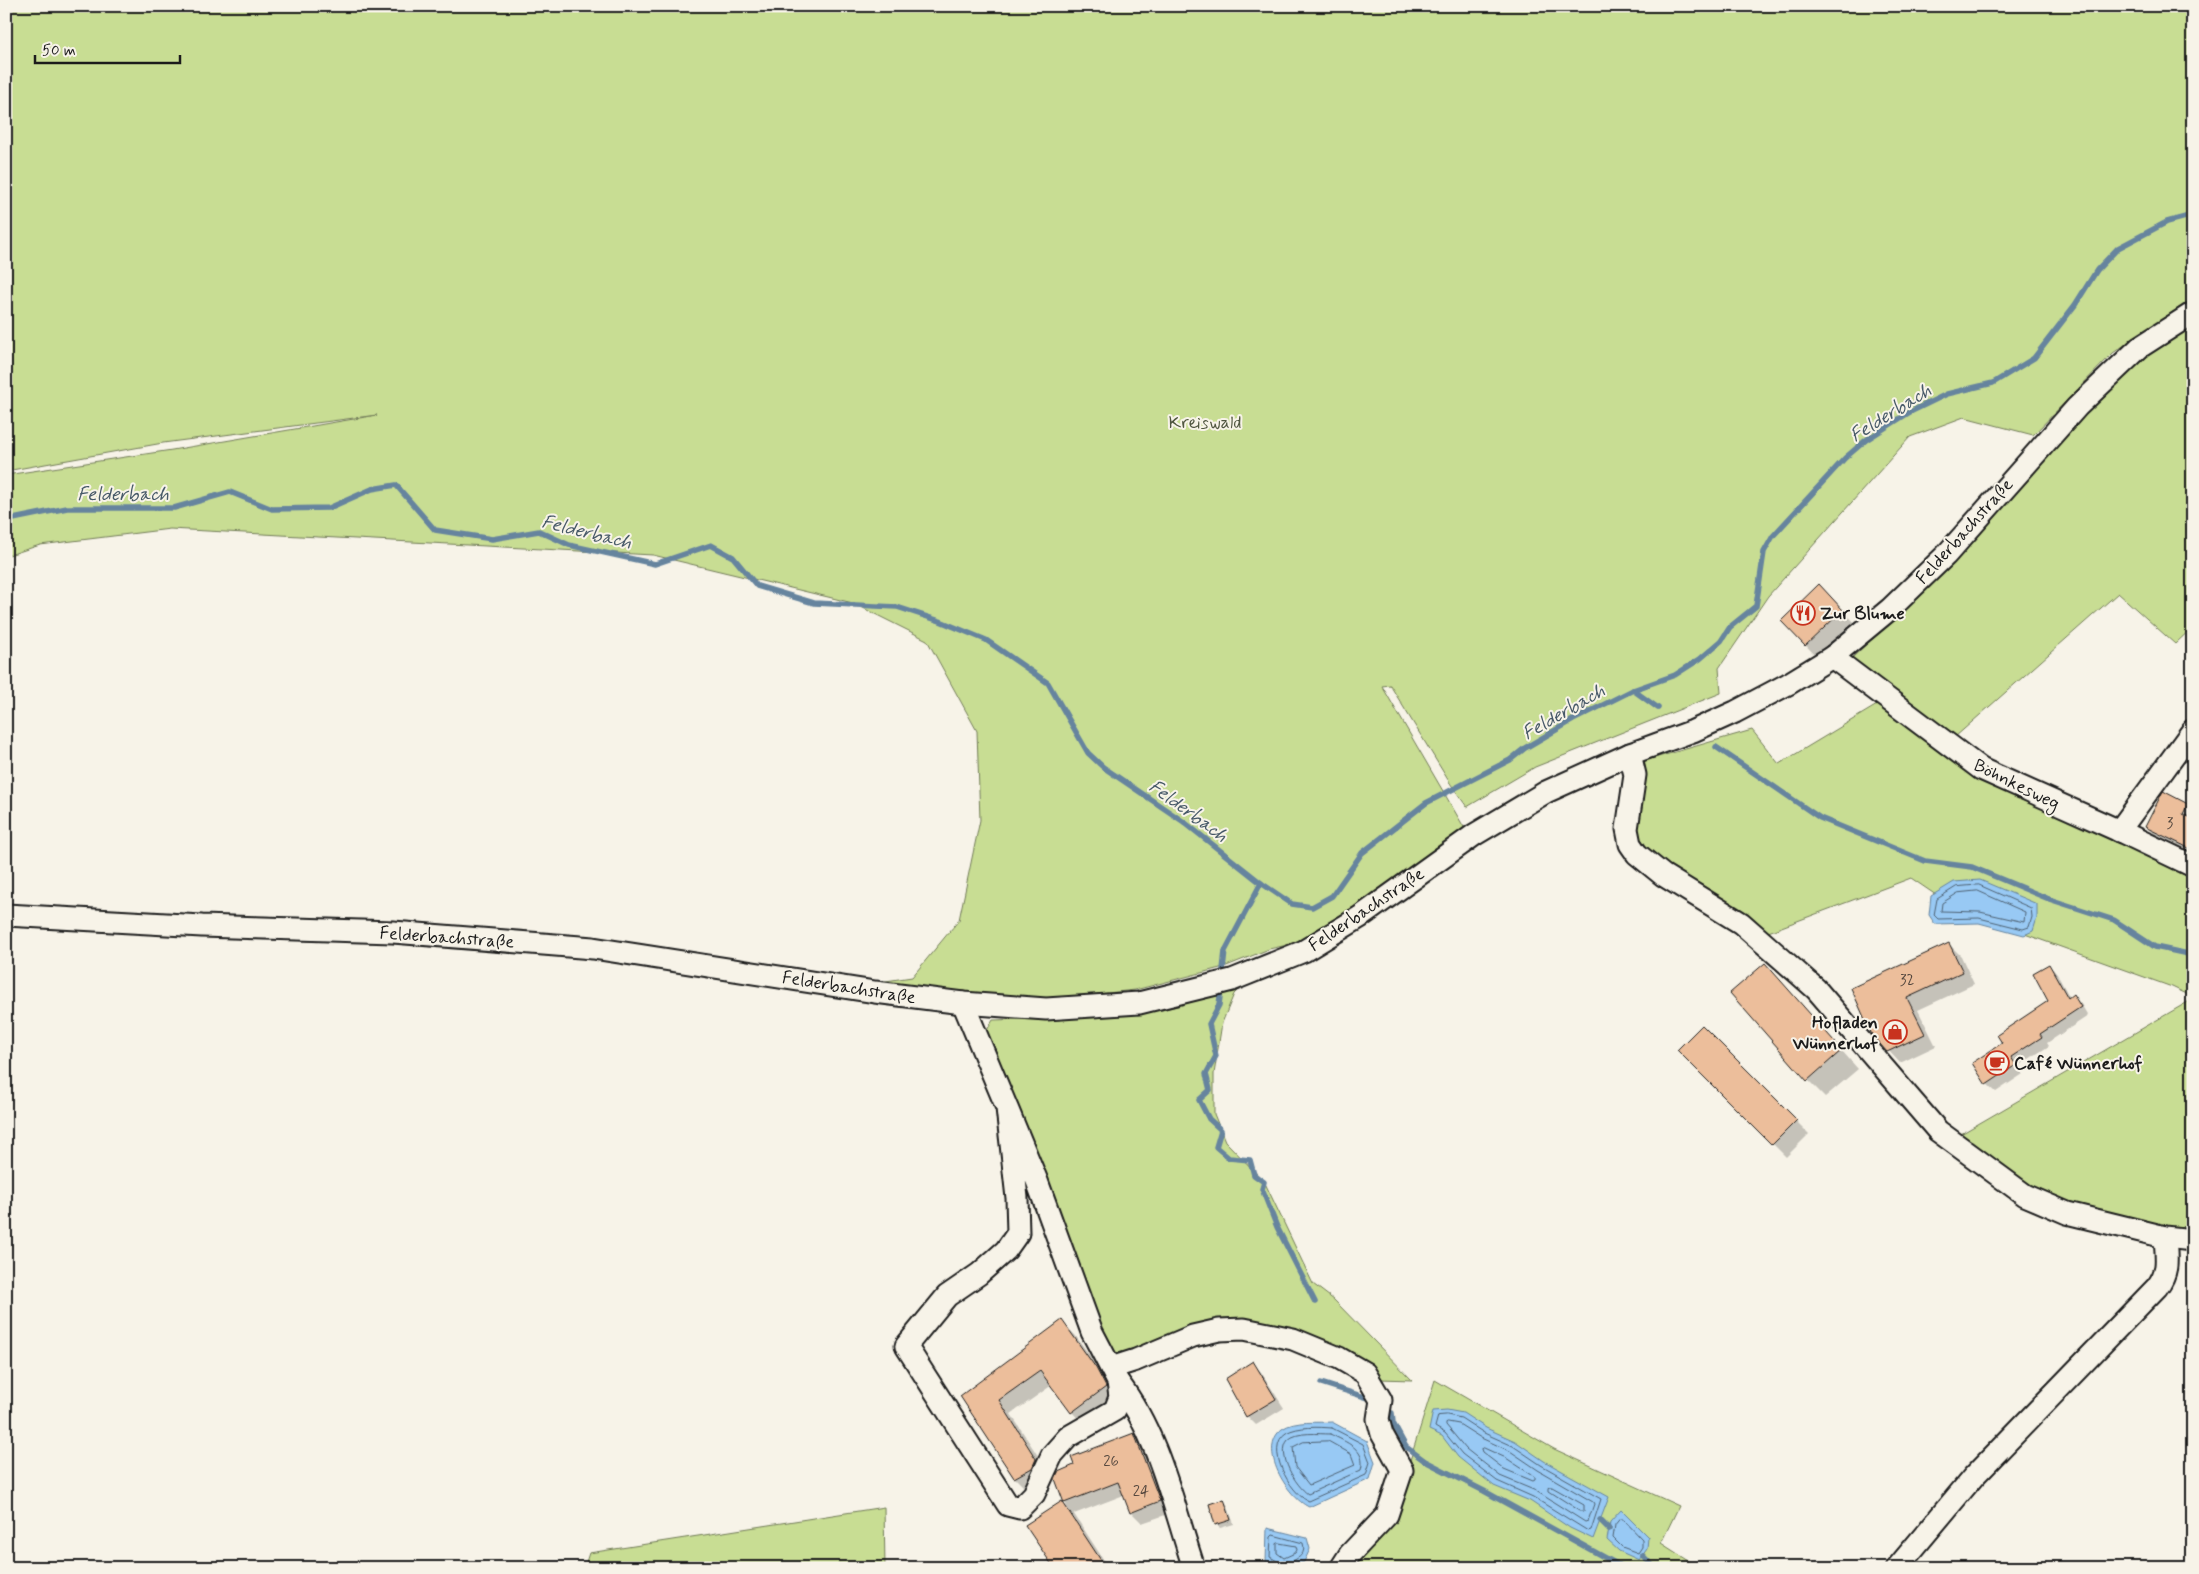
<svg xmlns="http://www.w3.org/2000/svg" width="2199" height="1574" viewBox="0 0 2199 1574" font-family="Mynerve,sans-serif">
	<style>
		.green { fill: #c8dd93; stroke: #727c58 }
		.water { fill: #98c9f4; stroke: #66849e }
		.shadow { fill: #0003 }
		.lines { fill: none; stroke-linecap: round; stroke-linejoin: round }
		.shore { stroke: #4e6172; stroke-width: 1 }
		.stream { stroke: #66849e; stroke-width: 5.5 }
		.building { fill: #ecbe9b; stroke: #1c1c1c }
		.minor-casing { stroke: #1c1c1c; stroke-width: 25 }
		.minor { stroke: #f7f3e8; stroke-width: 21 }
		.labels { text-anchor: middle; stroke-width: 4; stroke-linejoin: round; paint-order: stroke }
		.number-label { font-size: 15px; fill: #50443c }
		.park-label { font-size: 18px; fill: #505640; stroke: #f7f3e8 }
		.street-label { font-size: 18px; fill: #1c1c1c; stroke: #f7f3e8 }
		.poi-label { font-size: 18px; font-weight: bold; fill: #1c1c1c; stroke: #f7f3e8; text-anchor: start }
		.water-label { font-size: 19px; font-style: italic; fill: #475968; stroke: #f7f3e8 }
	</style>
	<rect width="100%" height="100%" fill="#f7f3e8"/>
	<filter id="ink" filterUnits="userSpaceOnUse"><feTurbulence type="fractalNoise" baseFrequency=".02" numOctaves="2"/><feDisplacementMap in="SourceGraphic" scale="10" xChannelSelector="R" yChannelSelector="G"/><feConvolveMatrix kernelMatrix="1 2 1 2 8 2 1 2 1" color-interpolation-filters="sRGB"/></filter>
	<g filter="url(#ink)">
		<g class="green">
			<polygon points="6,6 2193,6 2193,298 2113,353 2033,435 1964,417 1910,437 1768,596 1719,668 1721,693 1535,767 1467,807 1450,783 1390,685 1382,686 1465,829 1306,941 1269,949 1224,967 1135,990 1051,999 941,991 872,983 912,977 959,920 980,820 977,731 927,640 853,603 653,555 170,529 40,545 6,556 6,475 172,450 377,415 163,443 6,471"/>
			<polygon points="2193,318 2193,627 2175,644 2118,593 1955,737 1852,658 1974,541 2123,372"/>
			<polygon points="1882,702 2193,876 2193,997 2172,987 1958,910 1911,878 1763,934 1639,848 1633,826 1644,761 1752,730 1779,764"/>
			<polygon points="1239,989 1234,994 1222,1023 1214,1074 1214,1114 1225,1141 1264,1181 1313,1284 1334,1300 1412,1380 1380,1379 1253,1321 1115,1357 1109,1348 986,1032 993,1020 1090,1017 1162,1010"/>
			<polygon points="2193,999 2193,1233 2120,1221 2023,1187 1954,1138"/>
			<polygon points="1435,1380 1554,1449 1679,1506 1661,1543 1700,1568 1348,1568 1392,1518"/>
			<polygon points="884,1507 885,1568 584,1568 589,1553"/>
		</g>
		<g class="water">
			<polygon points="1980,880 2037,904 2037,918 2033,931 2024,935 1979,923 1935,924 1929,915 1931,896 1954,882"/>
			<polygon points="1447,1410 1463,1413 1486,1428 1515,1441 1544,1461 1609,1497 1593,1539 1570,1528 1530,1501 1494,1486 1458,1457 1442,1436 1429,1430 1433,1411"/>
			<path d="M1332,1422l35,19 8,21 -5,17 -61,28c-22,-10 -52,-59 -27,-78 13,-9 36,-6 50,-7z"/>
			<polygon points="1621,1510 1648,1537 1647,1549 1639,1560 1619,1551 1607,1540 1610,1522"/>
			<polygon points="1267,1528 1307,1538 1310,1549 1304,1562 1281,1568 1266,1562"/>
		</g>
		<g class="shadow">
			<polygon points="1819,586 1856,624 1819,659 1782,621"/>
			<polygon points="2187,805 2193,810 2193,856 2159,840 2146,826"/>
			<polygon points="1949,944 1961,956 1974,984 1918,1010 1936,1046 1900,1063 1873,1034"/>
			<polygon points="1765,964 1858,1069 1825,1097 1808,1080"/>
			<polygon points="2049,965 2057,974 2070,998 2073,996 2081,1004 2088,1016 2047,1043 2049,1046 2018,1066 2023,1074 1996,1092 1987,1084 1974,1063 2003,1044 2050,1001"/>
			<polygon points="1702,1027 1809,1134 1786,1157 1679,1050"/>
			<polygon points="1062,1322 1075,1335 1109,1382 1118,1399 1085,1426 1072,1412 1052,1385 1011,1414 1049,1473 1028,1491 1015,1478 962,1396"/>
			<polygon points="1252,1363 1261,1372 1284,1408 1256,1425 1247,1416"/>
			<polygon points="1134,1435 1145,1446 1171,1513 1142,1523 1131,1512 1124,1495 1074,1514 1109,1568 1055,1568 1062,1502 1067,1507 1056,1479"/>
			<polygon points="1223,1500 1227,1504 1234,1524 1220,1528 1216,1524"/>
		</g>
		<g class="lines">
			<g class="shore">
				<polygon points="1979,885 2031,908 2032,917 2029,927 2023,929 1979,918 1938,919 1934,915 1937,899 1956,887"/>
				<polygon points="1978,891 2025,912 2024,922 1980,912 1941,911 1942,903 1958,893"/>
				<polygon points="1447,1415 1461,1418 1484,1433 1513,1446 1541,1465 1601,1499 1591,1530 1588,1531 1533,1497 1497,1481 1462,1454 1445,1433 1435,1427 1438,1416"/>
				<polygon points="1448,1422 1459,1424 1481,1438 1510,1451 1538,1470 1593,1502 1594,1504 1588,1521 1585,1522 1536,1491 1500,1476 1466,1449 1446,1425 1446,1423"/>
				<path d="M1332,1428l31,16 7,18 -4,13 -58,26c-18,-8 -44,-54 -22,-68 12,-7 33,-6 46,-5z"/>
				<path d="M1330,1434c16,8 37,15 31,36l-53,24c-12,-8 -32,-40 -20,-54 9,-9 31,-6 42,-6z"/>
				<polygon points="1328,1441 1351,1454 1355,1465 1309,1485 1295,1467 1293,1447 1303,1442"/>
				<polygon points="1484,1448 1506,1458 1535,1477 1535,1480 1533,1481 1504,1469 1482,1452 1481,1449"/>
				<polygon points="1552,1487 1584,1505 1584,1511 1580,1511 1549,1491 1549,1488"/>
				<polygon points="1620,1519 1623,1519 1642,1539 1642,1547 1638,1553 1622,1547 1613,1538 1615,1525"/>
				<polygon points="1279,1543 1296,1546 1297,1550 1295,1553 1284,1558 1277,1553 1277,1544"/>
				<path d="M1281,1568l-2,-6 -9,-5 1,-20 2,-2 30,8c3,11 -3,14 -12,19l-3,6"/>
			</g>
			<g class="stream">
				<polyline points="6,524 13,519 67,508 174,508 230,492 272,509 329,508 372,489 396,485 435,530 492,539 539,531 569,545 655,564 711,545 733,557 757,586 814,603 897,607 940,621 986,640 1048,683 1088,753 1103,767 1184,822 1261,883 1292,904 1312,907 1332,896 1362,853 1426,803 1510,760 1525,748 1573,720 1633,690 1675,675 1700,659 1721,641 1730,627 1756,606 1764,552 1773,536 1845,458 1866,440 1910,412 1947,394 1993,383 2034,358 2075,305 2097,270 2118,248 2167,222 2193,215"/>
				<polyline points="1633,690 1658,708"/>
				<polyline points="1716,747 1820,818 1925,861 1972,867 2049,899 2114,920 2155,947 2193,955"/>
				<polyline points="1222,979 1225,951 1261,883"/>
				<polyline points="1221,988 1219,1005 1209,1024 1216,1056 1206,1074 1210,1090 1199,1100 1209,1119 1221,1130 1216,1147 1229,1158 1250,1160 1254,1175 1264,1182 1262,1189 1277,1227 1315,1302"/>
				<polyline points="1321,1383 1371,1399"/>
				<polyline points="1392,1413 1393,1423 1406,1447 1425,1461 1484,1491 1624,1568"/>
				<polyline points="1600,1520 1609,1529"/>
				<polyline points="1642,1555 1655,1568"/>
			</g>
		</g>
		<g class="building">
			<polygon points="1819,584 1843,610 1805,646 1781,621"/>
			<polygon points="2163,791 2188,804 2183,814 2193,819 2193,850 2145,827"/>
			<polygon points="1949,943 1963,972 1907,998 1925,1034 1887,1052 1872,1035 1851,988"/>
			<polygon points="1765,963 1842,1050 1807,1081 1730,993"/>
			<polygon points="2049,964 2068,998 2073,994 2081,1007 2040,1034 2042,1037 2011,1057 2016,1065 1986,1085 1972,1063 2002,1043 1997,1035 2048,1001 2033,973"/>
			<polygon points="1702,1025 1797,1120 1772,1145 1677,1050"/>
			<polygon points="1062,1320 1096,1368 1106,1387 1071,1413 1040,1371 999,1400 1036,1459 1032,1468 1014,1478 960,1396"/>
			<polygon points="1253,1361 1276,1399 1246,1417 1225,1379"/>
			<polygon points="1134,1433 1160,1501 1130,1513 1118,1482 1064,1503 1055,1479 1058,1472 1074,1465 1071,1457"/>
			<polygon points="1224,1499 1231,1520 1215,1525 1209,1504"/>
			<polygon points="1062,1501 1106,1568 1054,1568 1025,1525"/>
		</g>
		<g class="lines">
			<g class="minor-casing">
				<g id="minor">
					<polyline points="1832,657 1981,769 2124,833 2193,866"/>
					<polyline points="1630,754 1635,775 1627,829 1630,844 1637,854 1663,875 1741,923 1816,989 1938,1131 2025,1195 2067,1213 2165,1237 2193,1240"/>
					<polyline points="2119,831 2193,730"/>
					<polyline points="6,915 202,926 393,932 593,948 875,992 963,1003 1046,1009 1139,1003 1232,980 1304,951 1360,917 1474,835 1546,792 1630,754 1693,731 1735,712 1788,684 1832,657 1890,609 1946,555 2077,407 2140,347 2193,313"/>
					<polyline points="963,1003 1007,1108 1017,1198 1018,1233 1006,1250 979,1274 947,1296 906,1346 1008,1505 1020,1508 1034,1494 1052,1455 1068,1437 1115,1410 1120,1397 1118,1382 1092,1332 1037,1181 1007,1108"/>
					<polyline points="1111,1368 1136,1360 1193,1336 1219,1330 1244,1329 1293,1339 1339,1358 1365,1373 1381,1400 1378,1419 1382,1434 1402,1470 1387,1515 1350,1554 1341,1568"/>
					<path d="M1118,1382c41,53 55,123 76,186"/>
					<path d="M1897,1568l77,-92 183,-189c13,-17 9,-30 8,-50"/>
				</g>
			</g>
			<use href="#minor" class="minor"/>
		</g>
	</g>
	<defs>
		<g id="restaurant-ring" transform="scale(1.25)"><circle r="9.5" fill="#f7f3e8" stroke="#c8321e" stroke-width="1.5"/><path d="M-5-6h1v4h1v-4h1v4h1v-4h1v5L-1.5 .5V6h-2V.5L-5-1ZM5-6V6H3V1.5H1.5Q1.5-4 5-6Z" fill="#c8321e"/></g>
		<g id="shop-ring" transform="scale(1.25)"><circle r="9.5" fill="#f7f3e8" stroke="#c8321e" stroke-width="1.5"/><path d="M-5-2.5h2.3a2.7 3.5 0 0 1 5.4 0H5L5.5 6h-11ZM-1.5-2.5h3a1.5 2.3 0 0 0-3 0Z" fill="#c8321e"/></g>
		<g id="cafe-ring" transform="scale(1.25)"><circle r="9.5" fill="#f7f3e8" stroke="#c8321e" stroke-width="1.5"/><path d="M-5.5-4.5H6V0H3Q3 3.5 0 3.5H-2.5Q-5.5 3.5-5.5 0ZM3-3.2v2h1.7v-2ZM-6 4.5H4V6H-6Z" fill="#c8321e"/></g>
	</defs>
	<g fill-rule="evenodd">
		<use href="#restaurant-ring" x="1803" y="613"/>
		<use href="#shop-ring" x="1895" y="1032"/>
		<use href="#cafe-ring" x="1997" y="1063"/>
	</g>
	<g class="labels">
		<g class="number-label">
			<text x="2170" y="828">3</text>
			<text x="1907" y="985">32</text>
			<text x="1111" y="1466">26</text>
			<text x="1141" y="1496">24</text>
		</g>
		<g class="park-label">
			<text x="1205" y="428">Kreiswald</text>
		</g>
		<g class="street-label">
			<text transform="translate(1964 531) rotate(-48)" y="6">Felderbachstraße</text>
			<text transform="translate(2017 784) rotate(26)" y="6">Böhnkesweg</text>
			<text transform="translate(1366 909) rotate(-34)" y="6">Felderbachstraße</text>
			<text transform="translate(447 937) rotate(4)" y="6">Felderbachstraße</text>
			<text transform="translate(849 987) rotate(9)" y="6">Felderbachstraße</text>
		</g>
		<g class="poi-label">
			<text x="1820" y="619">Zur Blume</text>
			<text x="1878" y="1028" text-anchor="end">Hofladen<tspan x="1878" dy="21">Wünnerhof</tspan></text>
			<text x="2014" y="1069">Café Wünnerhof</text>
		</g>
		<g class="water-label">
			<text transform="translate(1890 412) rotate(-32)" y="7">Felderbach</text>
			<text x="123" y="500">Felderbach</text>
			<text transform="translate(587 531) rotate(14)" y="7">Felderbach</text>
			<text transform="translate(1563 711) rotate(-30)" y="7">Felderbach</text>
			<text transform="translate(1189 810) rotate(36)" y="7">Felderbach</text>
		</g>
	</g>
	<rect width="2199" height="1574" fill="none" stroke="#f7f3e8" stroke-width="25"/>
	<rect x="12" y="12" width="2174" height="1549" fill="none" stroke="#1c1c1c" stroke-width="2" filter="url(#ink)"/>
	<path d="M35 55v8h145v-8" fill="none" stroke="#1c1c1c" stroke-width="2.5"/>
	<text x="42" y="55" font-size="15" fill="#1c1c1c" stroke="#f7f3e8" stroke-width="4" paint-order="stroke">50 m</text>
</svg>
